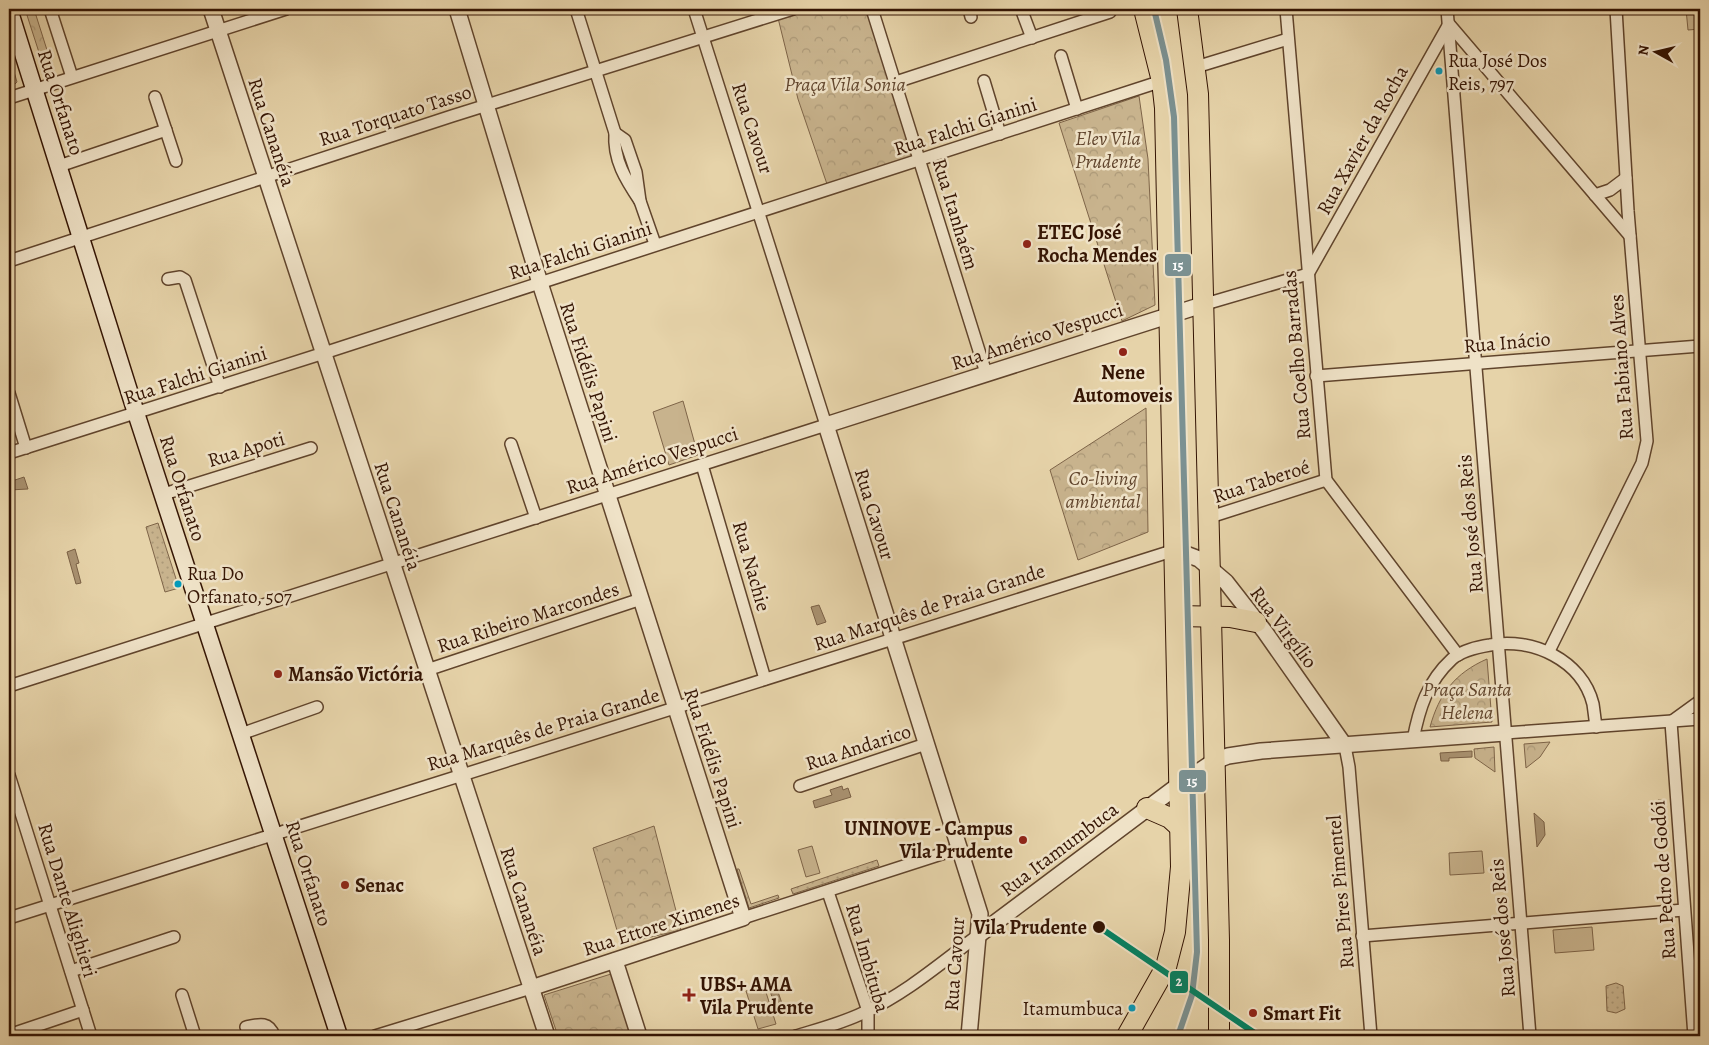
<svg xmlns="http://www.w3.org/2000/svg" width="1709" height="1045" viewBox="0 0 1709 1045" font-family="Alegreya,serif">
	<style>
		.grass { fill: #c8b38d; stroke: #7e6448 }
		.park { fill: url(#park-crowns); stroke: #7e6448 }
		.garden { fill: url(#garden-dots); stroke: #7e6448 }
		.water { fill: #a99271; stroke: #7a6045 }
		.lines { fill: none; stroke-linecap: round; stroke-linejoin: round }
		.minor-casing { stroke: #60442c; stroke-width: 14 }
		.tertiary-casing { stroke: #60442c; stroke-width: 18 }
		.secondary-casing { stroke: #341403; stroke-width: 19 }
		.trunk-casing { stroke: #341403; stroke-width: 22 }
		.minor { stroke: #efe2c7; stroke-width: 11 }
		.tertiary { stroke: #efe2c7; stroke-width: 15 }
		.secondary { stroke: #efe2c7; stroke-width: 16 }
		.trunk { stroke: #e6d3a9; stroke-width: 20 }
		.metro-1-casing { stroke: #efe2c7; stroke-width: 10 }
		.metro-2-casing { stroke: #efe2c7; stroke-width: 10 }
		.metro-1 { stroke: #7b9192; stroke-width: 6 }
		.metro-2 { stroke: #008162; stroke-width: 6 }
		.bus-dot { fill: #059aba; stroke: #efe2c7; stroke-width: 2 }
		.poi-dot { fill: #8f2418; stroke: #efe2c7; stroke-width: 2 }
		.stop-dot { fill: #341403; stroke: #efe2c7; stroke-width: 2 }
		.labels { text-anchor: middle; stroke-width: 5; stroke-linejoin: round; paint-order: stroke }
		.bus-label { font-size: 19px; fill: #341403; stroke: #efe2c7; text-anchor: start }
		.park-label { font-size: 20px; font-style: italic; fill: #60442c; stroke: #efe2c7 }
		.street-label { font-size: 20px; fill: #341403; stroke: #efe2c7 }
		.poi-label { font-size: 20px; font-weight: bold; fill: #341403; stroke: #efe2c7; text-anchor: start }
		.stop-label { font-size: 20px; font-weight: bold; fill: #341403; stroke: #efe2c7; text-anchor: end }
		.line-badge { stroke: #efe2c7; stroke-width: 2 }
		.badge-label { font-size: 14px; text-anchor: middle; font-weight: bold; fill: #fff }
	</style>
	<defs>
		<pattern id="park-crowns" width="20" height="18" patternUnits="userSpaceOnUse" patternTransform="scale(1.25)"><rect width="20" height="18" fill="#c8b38d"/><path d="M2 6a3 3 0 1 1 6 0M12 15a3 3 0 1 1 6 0" fill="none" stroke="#ac9978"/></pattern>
		<pattern id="garden-dots" width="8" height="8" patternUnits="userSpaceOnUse" patternTransform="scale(1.25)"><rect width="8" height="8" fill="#c8b38d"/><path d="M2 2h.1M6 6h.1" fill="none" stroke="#ac9978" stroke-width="1.8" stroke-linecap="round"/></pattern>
	</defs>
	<rect width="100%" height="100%" fill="#e6d3a9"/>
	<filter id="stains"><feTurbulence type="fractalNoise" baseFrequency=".004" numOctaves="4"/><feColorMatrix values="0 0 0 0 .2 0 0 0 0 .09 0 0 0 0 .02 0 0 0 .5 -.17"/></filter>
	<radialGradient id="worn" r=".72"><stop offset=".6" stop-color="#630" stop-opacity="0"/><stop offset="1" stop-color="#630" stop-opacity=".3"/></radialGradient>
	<g class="grass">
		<polygon points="1686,9 1700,9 1700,29 1688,30"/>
		<polygon points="683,401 698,455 669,465 653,412"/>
		<polygon points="812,846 820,873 806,877 798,850"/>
		<polygon points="1482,851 1484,873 1450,875 1449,853"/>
		<polygon points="1592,927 1594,950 1555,953 1553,930"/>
		<polygon points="764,986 776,1024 758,1029 746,991"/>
	</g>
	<g class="park">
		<polygon points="25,9 34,9 53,69 45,71"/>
		<polygon points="806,9 872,9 920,160 829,190 798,99 778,18"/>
		<polygon points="1139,96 1148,159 1155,305 1122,321 1059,123"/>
		<polygon points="1146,408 1148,532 1078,560 1050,470"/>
		<path d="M1487,659l5,63 -62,5c9,-33 25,-54 57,-68z"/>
		<polygon points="1550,742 1540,757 1526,768 1524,744"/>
		<polygon points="1494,747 1495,772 1475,758 1474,749"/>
		<polygon points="654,826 681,930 621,944 593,848"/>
		<polygon points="611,974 631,1036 558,1036 544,995"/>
	</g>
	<g class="garden">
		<polygon points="10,58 17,82 14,85 9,70"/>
		<polygon points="158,523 179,588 165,592 146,527"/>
		<polygon points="1658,800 1665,800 1666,817 1659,818"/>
		<polygon points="877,860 879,866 793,894 791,889"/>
		<polygon points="737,869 739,869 751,904 778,895 779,898 749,908"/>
		<polygon points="1616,983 1623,986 1625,1009 1616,1013 1607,1011 1606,986"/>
	</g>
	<g class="water">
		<polygon points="24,477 28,489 9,490 9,482"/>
		<polygon points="75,549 79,563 76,564 81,583 76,584 67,552"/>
		<polygon points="819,605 826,622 817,625 811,607"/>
		<polygon points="1472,751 1472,757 1449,758 1449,761 1441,761 1440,753"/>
		<polygon points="842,786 843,790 848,788 851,797 815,808 813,801 832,795 830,790"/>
		<polygon points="1534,813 1544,822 1545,835 1537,847"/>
		<polygon points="777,989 785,1012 778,1015 770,991"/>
	</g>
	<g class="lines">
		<g class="minor-casing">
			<g id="minor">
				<polyline points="50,9 72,77"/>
				<path d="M576,9l39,124c-2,27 11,47 25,68"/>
				<polyline points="872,9 986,373"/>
				<polyline points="969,9 971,17"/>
				<polyline points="1286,9 1326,480 1458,655"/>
				<polyline points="1447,9 1530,1036"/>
				<polyline points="1023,14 1032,38"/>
				<polyline points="1061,56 1077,109"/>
				<polyline points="1196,67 1288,39"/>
				<polyline points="984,81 1000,134"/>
				<polyline points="896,82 1110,12"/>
				<polyline points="155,97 176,161"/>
				<polyline points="9,98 286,9"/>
				<polyline points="615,133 625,140 636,172 640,201 655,244"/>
				<polyline points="59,166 166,130"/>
				<polyline points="1595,195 1610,190 1626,178"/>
				<polyline points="9,261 452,116 793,9"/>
				<polyline points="1308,274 1449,24 1630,236"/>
				<polyline points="168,279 180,277 185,280 220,387"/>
				<polyline points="1202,305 1308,274"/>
				<polyline points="1316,376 1700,346"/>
				<polyline points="9,393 26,448"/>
				<polyline points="511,444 536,518"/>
				<polyline points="9,453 324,353 1162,81"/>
				<polyline points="702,465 765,679"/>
				<polyline points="164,494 311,448"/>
				<polyline points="1207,518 1326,480"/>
				<polyline points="1549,651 1642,463 1647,441 1628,211 1616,9"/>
				<polyline points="427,670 641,599"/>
				<polyline points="9,686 826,425 694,9"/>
				<polyline points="1505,733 1700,719"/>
				<polyline points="241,734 317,707"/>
				<path d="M1413,740c6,-31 14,-58 39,-81 10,-9 26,-12 38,-14 42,-8 92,15 103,59 1,7 2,15 3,23"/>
				<polyline points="1345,746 1349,767 1371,1036"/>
				<polyline points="9,775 91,1036"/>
				<polyline points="800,786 926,744"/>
				<polyline points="828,892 868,1011 868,1036"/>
				<polyline points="9,918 1175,550"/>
				<polyline points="743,918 960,848"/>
				<polyline points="1362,936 1684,910"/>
				<polyline points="71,971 174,937"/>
				<polyline points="182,995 195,1036"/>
				<path d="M246,1027c13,-3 23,-6 28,9"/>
				<polyline points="9,1035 83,1010"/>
				<polyline points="375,1036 531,988"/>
				<path d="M796,1036c23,-7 47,-13 69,-24 42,-19 78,-51 115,-78"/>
				<polyline points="1694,1036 1671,722 1700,701"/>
			</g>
		</g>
		<g class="tertiary-casing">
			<g id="tertiary">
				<polyline points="211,9 547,1036"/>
				<polyline points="457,9 540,283 743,918 531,988"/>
				<polyline points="1175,550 1199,559 1226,582 1265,632 1345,746"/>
				<polyline points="980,934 1180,784 1213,762 1228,756 1261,751 1505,733"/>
				<polyline points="615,961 639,1036"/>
				<polyline points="969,1036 980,914 826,425 1202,305"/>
			</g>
		</g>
		<g class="secondary-casing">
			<polyline id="secondary" points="9,9 136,413 339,1036"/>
		</g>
		<g class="trunk-casing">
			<g id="trunk">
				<polyline points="1187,9 1198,94 1219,940 1219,1036"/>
				<polyline points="1177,616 1230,617 1256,622"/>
				<polyline points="1147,808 1170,818 1181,828"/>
				<polyline points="1127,1036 1166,967 1175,932 1181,867 1165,108 1162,81 1144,9"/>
			</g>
		</g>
		<use href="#minor" class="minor"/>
		<use href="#tertiary" class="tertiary"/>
		<use href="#secondary" class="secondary"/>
		<use href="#trunk" class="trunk"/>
		<g class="metro-1-casing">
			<polyline id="metro-1" points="1154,9 1166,60 1174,117 1197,952 1192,995 1178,1036"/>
		</g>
		<g class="metro-2-casing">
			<polyline id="metro-2" points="1099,927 1259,1036"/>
		</g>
		<use href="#metro-1" class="metro-1"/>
		<use href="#metro-2" class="metro-2"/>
	</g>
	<g class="bus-dot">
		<circle cx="1439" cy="71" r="4.5"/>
		<circle cx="178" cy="584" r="4.5"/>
		<circle cx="1132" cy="1008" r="4.5"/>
	</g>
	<g class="poi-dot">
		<circle cx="1027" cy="244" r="5"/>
		<circle cx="1123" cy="352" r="5"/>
		<circle cx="278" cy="674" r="5"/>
		<circle cx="1023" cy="840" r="5"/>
		<circle cx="345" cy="885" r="5"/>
		<path d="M686.5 987.5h5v5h5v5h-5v5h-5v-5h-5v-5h5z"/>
		<circle cx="1253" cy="1013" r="5"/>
	</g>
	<circle class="stop-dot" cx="1099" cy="927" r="7"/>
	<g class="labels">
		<g class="bus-label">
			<text x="1448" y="67">Rua José Dos<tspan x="1448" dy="23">Reis, 797</tspan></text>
			<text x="187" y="580">Rua Do<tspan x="187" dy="23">Orfanato, 507</tspan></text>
			<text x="1123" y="1015" text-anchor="end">Itamumbuca</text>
		</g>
		<g class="park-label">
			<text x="845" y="91">Praça Vila Sonia</text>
			<text x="1108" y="145">Elev Vila<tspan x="1108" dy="23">Prudente</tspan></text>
			<text x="1103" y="485">Co-living<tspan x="1103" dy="23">ambiental</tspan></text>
			<text x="1467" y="696">Praça Santa<tspan x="1467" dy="23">Helena</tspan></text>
		</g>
		<g class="street-label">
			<text transform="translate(61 102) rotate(72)" y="7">Rua Orfanato</text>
			<text transform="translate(395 115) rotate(-18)" y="7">Rua Torquato Tasso</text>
			<text transform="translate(965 126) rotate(-18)" y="7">Rua Falchi Gianini</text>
			<text transform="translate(753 128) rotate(72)" y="7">Rua Cavour</text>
			<text transform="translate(272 132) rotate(72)" y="7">Rua Cananéia</text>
			<text transform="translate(1362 140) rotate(-61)" y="7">Rua Xavier da Rocha</text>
			<text transform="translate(956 214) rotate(73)" y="7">Rua Itanhaém</text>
			<text transform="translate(580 250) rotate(-18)" y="7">Rua Falchi Gianini</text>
			<text transform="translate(1037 336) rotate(-18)" y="7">Rua Américo Vespucci</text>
			<text transform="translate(1507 342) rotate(-5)" y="7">Rua Inácio</text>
			<text transform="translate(1296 355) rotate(-95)" y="7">Rua Coelho Barradas</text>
			<text transform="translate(1621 367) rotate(-94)" y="7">Rua Fabiano Alves</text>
			<text transform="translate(589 372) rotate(72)" y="7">Rua Fidélis Papini</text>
			<text transform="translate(195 375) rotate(-18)" y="7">Rua Falchi Gianini</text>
			<text transform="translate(246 449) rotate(-17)" y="7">Rua Apoti</text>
			<text transform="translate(652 460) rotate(-18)" y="7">Rua Américo Vespucci</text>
			<text transform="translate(1261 481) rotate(-18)" y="7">Rua Taberoé</text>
			<text transform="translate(183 488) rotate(72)" y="7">Rua Orfanato</text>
			<text transform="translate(875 514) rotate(73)" y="7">Rua Cavour</text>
			<text transform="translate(398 516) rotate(72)" y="7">Rua Cananéia</text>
			<text transform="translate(1470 524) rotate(-95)" y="7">Rua José dos Reis</text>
			<text transform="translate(752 566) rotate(74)" y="7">Rua Nachie</text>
			<text transform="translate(929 607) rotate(-18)" y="7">Rua Marquês de Praia Grande</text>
			<text transform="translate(528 617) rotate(-18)" y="7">Rua Ribeiro Marcondes</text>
			<text transform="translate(1284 627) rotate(53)" y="7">Rua Virgílio</text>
			<text transform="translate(543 729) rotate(-17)" y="7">Rua Marquês de Praia Grande</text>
			<text transform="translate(858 747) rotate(-18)" y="7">Rua Andarico</text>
			<text transform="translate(713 758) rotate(72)" y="7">Rua Fidélis Papini</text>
			<text transform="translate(1059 849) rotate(-37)" y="7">Rua Itamumbuca</text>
			<text transform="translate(309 873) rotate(72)" y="7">Rua Orfanato</text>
			<text transform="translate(1663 880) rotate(-94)" y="7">Rua Pedro de Godói</text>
			<text transform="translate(1340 892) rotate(-95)" y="7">Rua Pires Pimentel</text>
			<text transform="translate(68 900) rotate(73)" y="7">Rua Dante Alighieri</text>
			<text transform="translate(524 901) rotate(72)" y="7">Rua Cananéia</text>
			<text transform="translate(661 924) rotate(-18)" y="7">Rua Ettore Ximenes</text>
			<text transform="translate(1502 928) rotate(-95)" y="7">Rua José dos Reis</text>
			<text transform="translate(868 958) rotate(74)" y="7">Rua Imbituba</text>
			<text transform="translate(954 964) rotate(-86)" y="7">Rua Cavour</text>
		</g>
		<g class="poi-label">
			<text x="1037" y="239">ETEC José<tspan x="1037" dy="23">Rocha Mendes</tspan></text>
			<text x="1123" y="379" text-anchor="middle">Nene<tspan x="1123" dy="23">Automoveis</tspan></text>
			<text x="288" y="681">Mansão Victória</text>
			<text x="1013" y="835" text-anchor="end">UNINOVE - Campus<tspan x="1013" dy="23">Vila Prudente</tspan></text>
			<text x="355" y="892">Senac</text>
			<text x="700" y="991">UBS+ AMA<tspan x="700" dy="23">Vila Prudente</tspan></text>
			<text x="1263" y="1020">Smart Fit</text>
		</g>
		<g class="stop-label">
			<text x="1087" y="934">Vila Prudente</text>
		</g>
	</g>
	<g class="line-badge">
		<rect x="1164" y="253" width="28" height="24" rx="5" fill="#7b9192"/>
		<rect x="1178" y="769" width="29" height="24" rx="5" fill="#7b9192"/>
		<rect x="1169" y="970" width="20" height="24" rx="5" fill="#008162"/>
	</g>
	<g class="badge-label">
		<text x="1178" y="270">15</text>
		<text x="1192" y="786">15</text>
		<text x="1179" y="986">2</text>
	</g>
	<rect width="1709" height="1045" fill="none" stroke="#e6d3a9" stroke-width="30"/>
	<rect x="10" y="10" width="1689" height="1025" fill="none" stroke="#341403" stroke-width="2.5"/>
	<rect x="15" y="15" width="1679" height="1015" fill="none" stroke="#341403"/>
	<g transform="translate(1656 52) rotate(278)" stroke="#efe2c7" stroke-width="4" paint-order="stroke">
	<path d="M0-4L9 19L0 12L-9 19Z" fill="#341403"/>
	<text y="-8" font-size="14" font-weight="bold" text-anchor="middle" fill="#341403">N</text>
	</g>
	<rect width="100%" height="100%" filter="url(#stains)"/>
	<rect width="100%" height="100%" fill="url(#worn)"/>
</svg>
